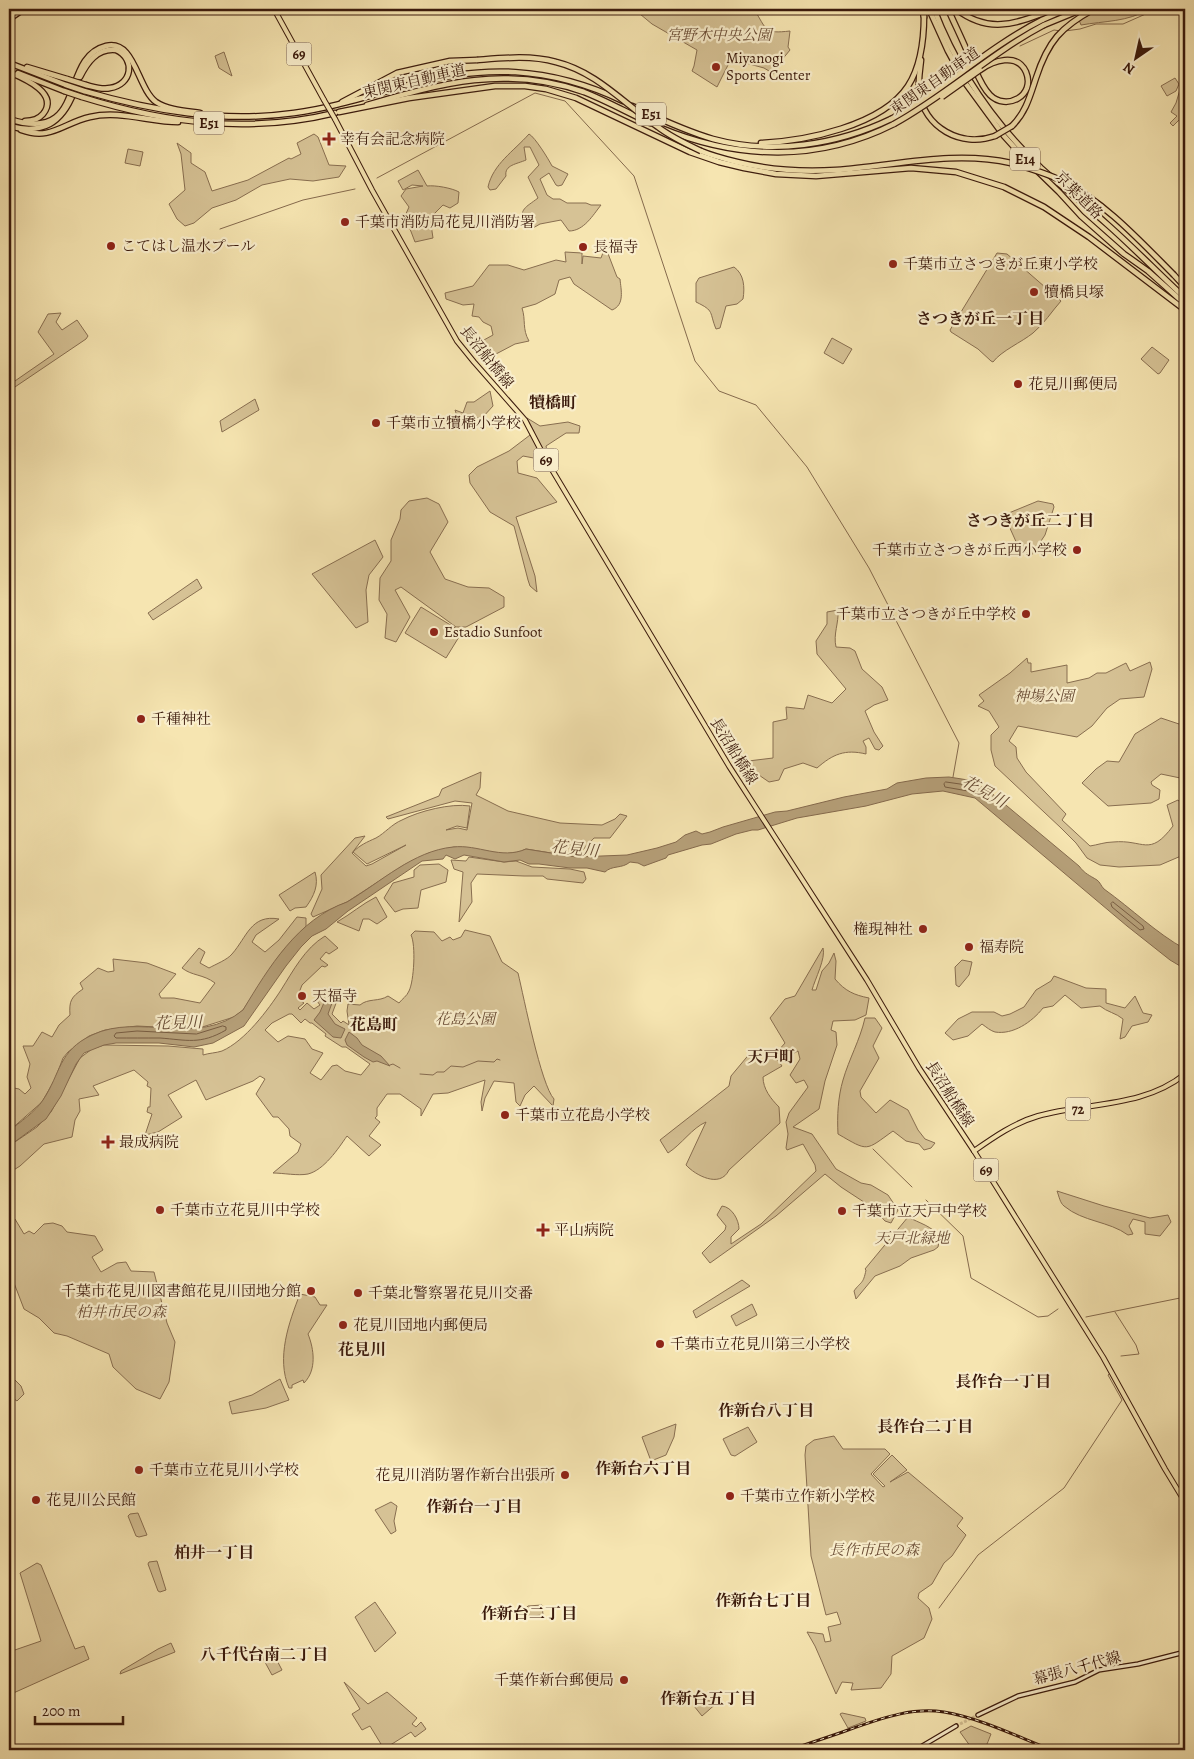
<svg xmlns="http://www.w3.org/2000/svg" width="1194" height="1759" viewBox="0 0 1194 1759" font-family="Alegreya,'Noto Serif JP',serif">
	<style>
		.green { fill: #d6c295; stroke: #886e50; fill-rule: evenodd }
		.water { fill: #b6a079; stroke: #856a4d }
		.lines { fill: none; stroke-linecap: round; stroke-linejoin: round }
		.shore { stroke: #785d42; stroke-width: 1 }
		.stream { stroke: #856a4d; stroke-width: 1 }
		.secondary-tunnel { stroke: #d1bc90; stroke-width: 3; stroke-dasharray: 3 1.5; stroke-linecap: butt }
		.secondary-casing { stroke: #3b1a0c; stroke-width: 5.5 }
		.primary-casing { stroke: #3b1a0c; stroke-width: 6 }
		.trunk-casing { stroke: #3b1a0c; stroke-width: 7 }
		.motorway-casing { stroke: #3b1a0c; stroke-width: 7 }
		.secondary { stroke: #f9eecc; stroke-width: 3 }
		.primary { stroke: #f6e5b1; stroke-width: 4 }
		.trunk { stroke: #f6e5b1; stroke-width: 4.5 }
		.motorway { stroke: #f6e5b1; stroke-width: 4.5 }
		.rail-casing { stroke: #3b1a0c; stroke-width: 3 }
		.rail { stroke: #f9eecc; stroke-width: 1; stroke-dasharray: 4; stroke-linecap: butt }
		.primary-bridge-casing { stroke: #3b1a0c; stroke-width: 6; stroke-linecap: butt }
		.motorway-bridge-casing { stroke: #3b1a0c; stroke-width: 7; stroke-linecap: butt }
		.primary-bridge { stroke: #f6e5b1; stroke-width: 4 }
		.motorway-bridge { stroke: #f6e5b1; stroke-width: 4.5 }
		.poi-dot { fill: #8f2418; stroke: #f9eecc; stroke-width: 2 }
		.labels { text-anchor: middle; stroke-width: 4.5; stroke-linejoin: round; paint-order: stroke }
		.shield { fill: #f9eecc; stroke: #745a46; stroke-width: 1 }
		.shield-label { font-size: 14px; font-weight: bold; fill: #3b1a0c }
		.park-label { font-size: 15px; font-style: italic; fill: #6a4c35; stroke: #f9eecc }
		.poi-label { font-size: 15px; fill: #3b1a0c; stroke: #f9eecc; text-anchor: start }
		.street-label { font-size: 15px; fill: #3b1a0c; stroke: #f9eecc }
		.neighbourhood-label { font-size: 16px; font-weight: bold; fill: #3b1a0c; stroke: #f9eecc }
		.water-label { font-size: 16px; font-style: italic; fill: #664932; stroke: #f9eecc }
	</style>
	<rect width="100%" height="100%" fill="#f6e5b1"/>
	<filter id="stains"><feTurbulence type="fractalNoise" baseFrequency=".004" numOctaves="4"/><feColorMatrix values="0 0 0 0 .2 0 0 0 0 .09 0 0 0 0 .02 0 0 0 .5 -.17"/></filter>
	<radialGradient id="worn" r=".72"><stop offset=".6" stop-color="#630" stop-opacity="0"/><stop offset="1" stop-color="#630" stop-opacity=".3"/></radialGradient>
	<g class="green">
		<path d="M634,9h120c13,21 10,25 36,22l-2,16 2,3 -14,17 -2,7 -10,-6 -33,-9 -14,28 -25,-16 2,-5 3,-16 -45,-26z"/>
		<path d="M1101,9h48c-21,13 -45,12 -68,16l-2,-5z"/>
		<polygon points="224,52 232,76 219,68 215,56"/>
		<polygon points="1184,76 1185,114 1173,126 1170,123 1177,116 1171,112 1176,103"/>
		<polygon points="1175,78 1179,84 1176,91 1167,96 1161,86"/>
		<polygon points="314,134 318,137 329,165 346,166 339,177 313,181 290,179 262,185 236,200 212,208 194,223 185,226 177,219 169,204 185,190 181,154 177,143 191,153 191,163 205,172 212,191 248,180 289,158 291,159 301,154 297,143"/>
		<path d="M529,134c6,3 20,26 23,32l16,8 -6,11 -4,1 -2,-1 -7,-12 -9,6 7,16 6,4h7l7,4h19l5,2h10c-8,10 -17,26 -32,26l-8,-11 -21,4 -7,4 -11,-3c-2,-17 3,-17 16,-27l-10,-21 11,-12 -9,-18h-6l2,13c-9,4 -22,5 -20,16l-10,13 -6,1 -2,-3c5,-23 26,-36 41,-53z"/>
		<polygon points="128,149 143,152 140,166 125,163"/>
		<path d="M418,170l9,16c8,-1 25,2 32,6l-1,11 -8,5 -7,-3 -13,13 3,20 -18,4 -10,-26 4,-9 -8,-11 5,-7 17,-3 -11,-1 -9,5 -5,-9z"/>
		<path d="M604,250l3,1 10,26 3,2c1,11 5,26 -8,31l-38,-26 -4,-7 -11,3 -4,14 -19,10 -14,4c4,12 0,21 7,33l-14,3 -19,10 -12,1 -2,-14 11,-6 -2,-9 -8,-4 -4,-5 -7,-1 2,-12 -11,1 -17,-6 -1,-6 28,-7 16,-21h19l16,5 32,-10 10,2 -1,-10 17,1v11l1,-8 18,2z"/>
		<path d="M997,253l10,1 54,47c-9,10 -17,23 -28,32 -11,9 -32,18 -40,29l-2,-1 -13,-12 -27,-17 -1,-2z"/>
		<path d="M734,267c10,7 11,20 9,32l-6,5 -11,2 -6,22 -4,1c-7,-17 -1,-18 -20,-27v-19l3,-5z"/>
		<polygon points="61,313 56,322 62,330 77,320 88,336 86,339 9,391 12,383 54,354 38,332 48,314"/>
		<polygon points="832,338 852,349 843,364 824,353"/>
		<polygon points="1152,347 1169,360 1160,373 1158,374 1141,359"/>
		<polygon points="490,391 493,406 482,418 457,416 455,410 463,413 467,402 474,402"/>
		<polygon points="255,399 259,410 222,432 220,421"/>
		<polygon points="527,418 540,426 568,422 580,426 579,433 566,433 546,446 548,456 539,459 523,456 517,461 518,473 537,478 557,502 516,517 535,576 537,592 530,586 528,580 514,526 490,512 470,483 469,475 477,467 509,451 534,432"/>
		<polygon points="427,498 439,504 448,522 430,552 445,579 468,587 489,588 504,597 504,607 466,627 456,627 401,587 395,590 410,617 396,642 385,638 387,614 379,600 380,578 391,561 391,540 400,519 401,510 409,501"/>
		<polygon points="1038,501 1053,504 1054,507 1045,535 1031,556 1018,546 1004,515"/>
		<polygon points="375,540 383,557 369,575 366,590 368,622 356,628 312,574"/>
		<polygon points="197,579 202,588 153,620 148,613"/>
		<polygon points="421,607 462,632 446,658 405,633"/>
		<path d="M838,610c1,13 -5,24 -2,37l14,1 5,3 7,18 20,18 6,13 -14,5 -9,6 9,21 9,14 -4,4 -4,-1 -6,-11 -6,3 3,6v7c-21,-5 -33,0 -49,14l-14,-5 -19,6 -5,11 -10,2 -29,-20 33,-4v-36l14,-3 -1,-12 18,2 4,-14 24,8 14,-14 -29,-35 -1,-13 11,-17v-12z"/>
		<path d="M1027,658l1,5h3v9l36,-7v18l22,-5 8,-5h9l20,-10 4,8 20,-9 2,7 -8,28 -24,2 -13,9 -15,18 -15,11 -59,-11 -9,15 7,6 1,11 9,14 40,42 -4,6 28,26c7,-1 15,-4 23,-4 31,-3 36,16 60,-16l-6,-21 11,-5 7,8v42l-4,6 -21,9 -41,2 -19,-2 -13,-7 -11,-15 -15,-15 -66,-62 -4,-16v-15l8,-8 -10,-16 -11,-5 6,-5 -5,-6 31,-22z"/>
		<polygon points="1161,718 1179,724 1185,720 1185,779 1161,774 1151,782 1152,785 1160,790 1159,799 1151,803 1108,806 1082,783 1096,769 1107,761 1119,762 1135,734"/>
		<path d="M481,772l-1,16 -4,7 32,16 52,12 42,2 13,-6 5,-5 7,2 -17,22h-16l-18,19 -50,-8 -7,3 -15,2 -50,-7 -25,6 -25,12 -57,37 -34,15 -2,-3 11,-25 -1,-14 34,-37 10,-2 -13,17 14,13 6,-2 34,-19 -39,19 -14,-12c7,-7 14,-10 23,-14 9,-5 16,-14 26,-18 17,-9 49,-17 68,-14l-3,22 -10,-2 -11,4 12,-2 9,2 5,-27 -17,-2 -67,18 -2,-2 53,-21 3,-7z"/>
		<polygon points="469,857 504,862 516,861 532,867 570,869 584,872 586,879 583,883 547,879 543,876 524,876 477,874 471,883 472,902 459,922 463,872 454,869 451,860 466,861"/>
		<polygon points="439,864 448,870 446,882 421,890 418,908 403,909 395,912 384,898 393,883 414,877 414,870 420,865"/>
		<path d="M315,872c4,13 -1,24 -9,35l-11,1 -5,3 -11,-16z"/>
		<path d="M376,897l11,20 -10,7 -8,-5h-6l-4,12 -22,-9c14,-8 25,-18 39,-25z"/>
		<path d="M297,917l9,1v8l-25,27 -38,57 -9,7 -38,12 -59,-3 -32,4 -16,6 -21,16 -5,6 -8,21 -13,23 -33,29v-44l10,2 6,5 6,-6 -4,-11 3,-13 -7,-18h10l9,-14 10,5 7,-12 11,-10c-1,-14 1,-18 13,-26l-3,-6 18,-15 10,4 6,-1 -1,-12 34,4 29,11 -17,20 2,4h13l26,5 15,-20c-12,-9 -23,-7 -33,-15l17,-20 6,4 -5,11 9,5c7,-4 18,-8 23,-14 15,-17 19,-40 47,-35l-23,16 -4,7 13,10 14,-12z"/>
		<path d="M465,930l25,6 12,26 16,11c6,25 23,112 36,126l-1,7 -19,-20 -9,9 -5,11 -4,-4 -2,-19 -20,-2 -9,17 -3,13 -1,-9 4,-22 -37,13 -15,1 -12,22v-7l-21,-15h-13l-10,14v8l-2,2 5,4 -11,14 12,9 -12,11 -22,-20c-9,13 -23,34 -39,38 -10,2 -25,-1 -35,-1l25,-21 3,-8 -11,-8 -1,-7 -11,-12h-5l-17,-23 9,-15 -5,-3 -7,5 -47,19 -10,-20 -28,15 14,22 -24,15 -13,3 7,-21 -5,-2 1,-5h2l1,-19 -4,-2 1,-4 -14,-12 -41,16 6,9 -20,4 1,12 -5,9 -3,17 -28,7 -24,22 -11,7v-27l28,-19 14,-15 29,-54 12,-9 12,-4 64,1 35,3v6c6,-2 13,-2 19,-4 23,-10 46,-41 59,-61 12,-19 24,-42 44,-54l13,12 -9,6 -3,-2 -6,7 8,6 -3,2 -3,-1 -20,19 -5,13 7,5 -6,5 2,2 7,-7 7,6 6,-4 -3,-4 2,-4 10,-5 9,6 -6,16 9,9 2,-2 6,4 -2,-14 1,-7 12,1c8,-7 19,-3 28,-9l11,7c3,-4 8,-7 10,-12 5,-10 7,-46 2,-56l4,-4 19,1 8,9 8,-4 3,3 8,-3zM289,1014h3l9,9 4,-4 5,4h2l14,11 -1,2 17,11h4l24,17 -9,11 -16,-4 -8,-6 -5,1 -11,14 -11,-7 13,-20 -11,-4 -7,-10 -17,-3 -10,6 -13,-12 7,-7z"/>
		<path d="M823,948c3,10 -8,31 -11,42h4l6,-19 7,-8 5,-10 2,8 -1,18c10,12 19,16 34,19l-3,17 -11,5 -22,1 -2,9 5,2 1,13 -12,36 -6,28 -26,18 19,7 24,35 25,14 10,2 17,10 10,15 -7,13 -6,-2 -12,-13 -32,-21 -16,-13 -49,42 -66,47 -8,-10 23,-23 1,-4 -9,-11 5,-9c10,1 17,14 17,23l-8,8v7l30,-20 55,-53 -1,-6 -12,-21 -16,6 -1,-2 2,-14 -2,-12 3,-9 19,-26 -4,-7 -8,3 -6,-8 10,-16 -2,-8 -14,7 -6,-7 7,-8 -15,-25 15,-19 10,-3z"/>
		<polygon points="962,960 972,962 969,975 959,987 956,985 955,967"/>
		<path d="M1054,976l32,12 20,1v14l19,5 10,-12 8,17 9,2 -4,7 -16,4 -7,11 -5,2 3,-20c-7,-6 -16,-7 -23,-13l-19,2 -16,-13 -12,11 -10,2c-11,14 -30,27 -48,24 -4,-1 -9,-5 -13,-8l-14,12 -15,4 -8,-7 13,-14 14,-7h22l8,4 8,-2 14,-7 12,-17 15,-9z"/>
		<path d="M865,1018h10l7,10 -9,18 6,12 -19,33 1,6 15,16 14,-13 18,10 10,20 7,9 10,4 -4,5 -7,2 -5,-6 -13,-3 -13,-10c-28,20 -24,21 -55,3 -1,-18 0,-37 5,-54 6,-21 17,-40 22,-62z"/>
		<path d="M751,1052l13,10 10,-7 8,11 -19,11c0,12 8,22 16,30l1,16 -51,47c-9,19 -34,5 -43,-5l20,-43c-14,6 -24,22 -38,31l-8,-13 69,-54 2,-10z"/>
		<path d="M1057,1191l47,15 46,12 18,-3 3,7 -11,14 -15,-2v-12l-12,-3 -4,7 4,8 -5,1c-19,-14 -45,-13 -64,-29 -4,-3 -5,-10 -7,-15z"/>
		<path d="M908,1217c11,6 24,9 32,20l-2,10 -4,3 -23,8 -11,8 -25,10 -19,23 -2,-8c7,-10 9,-6 12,-21l-1,-1z"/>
		<polygon points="15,1219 24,1234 29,1231 34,1234 44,1224 53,1223 62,1226 67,1232 95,1236 103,1250 92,1257 101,1272 117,1263 126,1262 131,1271 154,1272 167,1323 175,1342 169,1382 160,1399 136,1389 113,1367 109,1354 67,1336 54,1333 39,1318 24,1309 9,1270 9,1222"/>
		<polygon points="742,1280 750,1286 696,1318 693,1311"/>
		<path d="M300,1294l15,3 5,8h7l-19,29c6,15 9,36 -4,49l-1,-3 -11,5v3h-3c-13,-30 0,-66 11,-94z"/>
		<polygon points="752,1304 757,1315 736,1326 731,1316"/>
		<polygon points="9,1364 14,1379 21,1386 24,1394 17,1401 10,1396"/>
		<polygon points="280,1379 289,1400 266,1408 232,1414 229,1402 252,1395"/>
		<polygon points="676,1424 674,1437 666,1455 651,1461 642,1437"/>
		<polygon points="748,1427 757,1442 735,1456 731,1455 723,1439"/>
		<polygon points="834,1436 843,1449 885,1449 890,1454 871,1474 883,1487 885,1486 873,1474 892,1455 907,1470 890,1482 908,1472 963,1518 957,1526 966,1535 952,1556 944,1563 932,1584 919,1593 918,1598 929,1608 932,1619 924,1638 892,1656 891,1674 881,1688 851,1690 853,1683 842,1682 836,1694 815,1646 807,1632 823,1634 825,1642 831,1641 828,1627 841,1624 837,1612 826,1615 811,1556 805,1455 806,1446 814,1440"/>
		<polygon points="391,1502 397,1506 394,1521 396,1531 391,1534 375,1510"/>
		<polygon points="138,1513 147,1535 139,1537 136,1536 128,1516 130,1514"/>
		<polygon points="157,1561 166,1590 160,1592 158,1591 148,1564 149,1562"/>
		<polygon points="37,1563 41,1565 75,1649 84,1646 89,1659 9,1695 9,1652 41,1641 20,1573"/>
		<polygon points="375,1602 396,1633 375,1652 355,1617"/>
		<polygon points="542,1605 543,1615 519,1617 518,1615 528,1606"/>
		<polygon points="171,1643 175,1652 120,1674 121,1671 158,1649"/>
		<polygon points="270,1647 282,1670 272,1675 260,1653"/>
		<polygon points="344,1682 368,1704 387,1692 417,1718 412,1724 416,1727 421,1722 426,1729 415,1737 411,1732 384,1749 370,1726 362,1730 352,1714 360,1709"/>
		<polygon points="701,1700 718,1702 702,1716 694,1706"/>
		<polygon points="842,1713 865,1718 866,1721 848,1728 840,1714"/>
		<path d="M971,1726l20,8c-5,12 -4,16 -18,16l-13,-18z"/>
	</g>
	<g class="water">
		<path d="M949,777l19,3 21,11 90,75c6,8 10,9 18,14 3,2 4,6 7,9 28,20 52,44 81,60v20l-15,-9 -43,-34 -152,-128 -32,-7 -31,3 -46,12 -69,12 -39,12h-6l-16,4 -25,10 -9,1 -34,10 -2,3 -22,8 -6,-3 -8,-1c-8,7 -18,3 -25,10l-18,-4h-17l-31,-4h-10l-9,-4 -16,2 -40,-7 -9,4 -9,-4 -3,4 -21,2 -74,50 -22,18 -14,7 -11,11 -15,19 -42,60 -31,17 -19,4 -35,-4h-43l-12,2 -20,8 -8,11 -15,32 -15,23 -37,27v-15c11,-9 26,-19 34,-31 18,-27 15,-49 49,-65 48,-23 105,13 151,-25 26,-43 55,-91 104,-108 34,-20 66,-51 106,-55 25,-3 48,13 73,2l50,8 51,-2 30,-7 19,-6 9,-7 11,-4 6,3 8,-2 13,-5 52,-15 12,-1 57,-14 43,-8 10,-6 29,-5z"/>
		<polygon points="329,997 330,998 329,1002 332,1003 328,1014 335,1024 345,1029 341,1038 333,1037 314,1020 320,1012 326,998"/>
		<polygon points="349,1032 357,1038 362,1045 381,1056 390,1066 377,1061 373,1062 364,1057 347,1045 345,1040"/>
	</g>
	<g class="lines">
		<g class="shore">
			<polygon points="946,782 967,785 970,789 968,791 945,787 944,784"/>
			<polygon points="1113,902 1143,926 1144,929 1140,930 1112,907 1111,904"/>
			<path d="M223,1026l3,1v3c-26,15 -39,10 -66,8 -15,0 -30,0 -44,0l-2,-2 2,-3 21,-2 59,3z"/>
		</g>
		<g class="stream">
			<polyline points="1065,31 1080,29 1096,24 1123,24 1157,9"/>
			<polyline points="1020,46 1054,30 1061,31"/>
			<polyline points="377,178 535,93 565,101 634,176 695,361 719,391 756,405 807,467 869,568 959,743 953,777"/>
			<polyline points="220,229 303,200 355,189"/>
			<polyline points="390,1065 393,1064 400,1068"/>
			<polyline points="420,1074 433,1075 437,1072 444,1072 451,1066 463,1067 478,1061 494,1062 497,1059 500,1060"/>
			<polyline points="873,1149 912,1187"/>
			<polyline points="926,1200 963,1236 971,1278 1038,1317 1048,1316 1058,1309"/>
			<polyline points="1115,1312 1136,1345 1139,1354 1121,1356"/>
			<polyline points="1086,1317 1185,1297"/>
			<polyline points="939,1608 978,1555 1064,1488 1122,1400 1108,1375 1109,1374"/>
		</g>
		<polyline class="secondary-tunnel" points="956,1726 978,1715"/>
		<g class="secondary-casing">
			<g id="secondary">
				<polyline points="978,1715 1018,1696 1075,1682 1099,1670 1138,1664 1185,1652"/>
				<polyline points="896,1750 917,1749 956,1726"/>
			</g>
		</g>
		<g class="primary-casing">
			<g id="primary">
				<polyline points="274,9 324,100"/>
				<polyline points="335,119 372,190 457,341 474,362 525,420 545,458 729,766 867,980 919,1068 974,1151 1103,1357 1165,1469 1185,1502"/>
				<path d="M974,1151c20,-14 40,-28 64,-35 49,-14 105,-8 147,-42"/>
			</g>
		</g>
		<g class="trunk-casing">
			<g id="trunk">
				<polyline points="9,15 17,9"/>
				<polyline points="9,19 24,9"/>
			</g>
		</g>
		<g class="motorway-casing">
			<g id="motorway">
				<polyline points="922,9 924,17"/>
				<polyline points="929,9 948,51 966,84 1004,136 1024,158 1059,192 1081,216 1124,254 1148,271 1185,304"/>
				<path d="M934,9c23,60 61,115 107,159 22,20 45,37 67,57 26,23 51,49 77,73"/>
				<path d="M948,9c7,16 15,32 22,49 6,12 10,27 20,37 16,16 46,1 36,-23 -9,-20 -33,-11 -46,-2"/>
				<path d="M956,9c35,27 63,13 99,0"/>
				<polyline points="1042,20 1067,9"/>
				<polyline points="1044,25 1083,9"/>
				<path d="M921,60c-1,10 -3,21 -2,31 5,37 42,57 76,45"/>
				<polyline points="9,63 66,85"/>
				<polyline points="27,67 67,79"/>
				<path d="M9,72c14,6 51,21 34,42 -5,6 -11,7 -18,7"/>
				<polyline points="18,73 64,91"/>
				<path d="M80,77c7,-14 17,-29 36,-27 20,9 16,35 -6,38 -8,2 -16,-1 -24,-3"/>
				<path d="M84,91c69,20 139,32 210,22 38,-5 74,-17 111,-27 78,-22 144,-20 218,15"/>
				<path d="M82,97c84,26 166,37 253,16"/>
				<polyline points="342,102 397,73 450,61 477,60"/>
				<path d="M367,105c75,-22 139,-40 217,-13 23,9 44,21 66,31"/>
				<path d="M632,106c26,12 53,25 81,33 59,16 124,6 178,-20"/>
				<polyline points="339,112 409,98 495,86 525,86 546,89 576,98 690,152 719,162 744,168 776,174 816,176 911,168 956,172 1004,187 1044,207 1089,237 1185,310"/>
				<path d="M9,119c80,26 49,-61 97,-73 29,-7 31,42 50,56 12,8 30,9 44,11"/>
				<path d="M9,126c34,9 53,-3 65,-34"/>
				<path d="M1012,126c14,-14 18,-30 24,-48 12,-37 25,-51 58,-69"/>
				<path d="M661,128c78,32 158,34 233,-4"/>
				<path d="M21,130c30,11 42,-7 69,-13 29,-7 60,5 88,5"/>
				<path d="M761,143c44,-2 121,-17 147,-57 13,-20 16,-48 16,-71"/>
				<path d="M701,151c12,5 24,8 36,11 32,8 66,10 99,8 58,-4 117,-20 175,-7"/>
				<polyline points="1174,275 1185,287"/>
			</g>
		</g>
		<use href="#secondary" class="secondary"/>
		<use href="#primary" class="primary"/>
		<use href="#trunk" class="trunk"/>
		<use href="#motorway" class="motorway"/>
		<g class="rail-casing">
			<path id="rail" d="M790,1750c19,-7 39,-13 58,-20 32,-11 62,-23 96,-18 36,6 74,25 108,38"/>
		</g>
		<use href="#rail" class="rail"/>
		<g class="primary-bridge-casing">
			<polyline id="primary-bridge" points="324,100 335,119"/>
		</g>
		<g class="motorway-bridge-casing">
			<g id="motorway-bridge">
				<path d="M477,60c26,-2 53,-5 79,2 41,10 68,42 102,65 13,10 28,17 43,24"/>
				<polyline points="67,79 86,85"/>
				<polyline points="66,85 84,91"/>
				<polyline points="64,91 82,97"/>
				<polyline points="942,97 980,70"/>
				<path d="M891,119c53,-29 97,-72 151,-99"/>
				<path d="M894,124c53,-29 97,-71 150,-99"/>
				<polyline points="995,136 1012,126"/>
				<path d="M1011,163c17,5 35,10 51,18 43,21 78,60 112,94"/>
			</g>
		</g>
		<use href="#primary-bridge" class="primary-bridge"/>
		<use href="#motorway-bridge" class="motorway-bridge"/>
	</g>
	<g class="poi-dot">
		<circle cx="716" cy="67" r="5"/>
		<path d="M326.5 131.5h5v5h5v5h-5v5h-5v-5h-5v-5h5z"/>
		<circle cx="345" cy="222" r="5"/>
		<circle cx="111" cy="246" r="5"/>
		<circle cx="583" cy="247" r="5"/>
		<circle cx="893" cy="264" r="5"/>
		<circle cx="1034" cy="292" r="5"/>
		<circle cx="1018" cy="384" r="5"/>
		<circle cx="376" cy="423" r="5"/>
		<circle cx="1077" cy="550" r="5"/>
		<circle cx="1026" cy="614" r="5"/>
		<circle cx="434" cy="632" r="5"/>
		<circle cx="141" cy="719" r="5"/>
		<circle cx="923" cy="929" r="5"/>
		<circle cx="969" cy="947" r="5"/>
		<circle cx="302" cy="996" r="5"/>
		<circle cx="505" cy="1115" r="5"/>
		<path d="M105.5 1134.5h5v5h5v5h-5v5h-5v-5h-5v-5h5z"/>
		<circle cx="160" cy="1210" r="5"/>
		<circle cx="842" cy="1211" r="5"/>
		<path d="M540.5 1222.5h5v5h5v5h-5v5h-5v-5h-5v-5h5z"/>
		<circle cx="311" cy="1291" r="5"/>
		<circle cx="358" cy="1293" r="5"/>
		<circle cx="343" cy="1325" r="5"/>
		<circle cx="660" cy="1344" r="5"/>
		<circle cx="139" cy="1470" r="5"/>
		<circle cx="565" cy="1475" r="5"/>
		<circle cx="730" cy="1496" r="5"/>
		<circle cx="36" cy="1500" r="5"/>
		<circle cx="624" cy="1680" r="5"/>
	</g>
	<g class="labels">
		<g class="shield">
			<rect x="286.5" y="42.5" width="25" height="23" rx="4"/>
			<rect x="636" y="102.5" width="30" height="23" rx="4"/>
			<rect x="194" y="111.5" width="30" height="23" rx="4"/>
			<rect x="1010" y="147.5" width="30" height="23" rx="4"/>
			<rect x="533.5" y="448.5" width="25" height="23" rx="4"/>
			<rect x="1065.5" y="1097.5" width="25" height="23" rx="4"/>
			<rect x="973.5" y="1158.5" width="25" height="23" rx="4"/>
		</g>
		<g class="shield-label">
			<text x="299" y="59">69</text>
			<text x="651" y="119">E51</text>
			<text x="209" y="128">E51</text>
			<text x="1025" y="164">E14</text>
			<text x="546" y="465">69</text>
			<text x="1078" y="1114">72</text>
			<text x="986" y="1175">69</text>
		</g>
		<g class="park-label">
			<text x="719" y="40">宮野木中央公園</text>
			<text x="1044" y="701">神場公園</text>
			<text x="465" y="1024">花島公園</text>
			<text x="912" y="1243">天戸北緑地</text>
			<text x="121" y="1317">柏井市民の森</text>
			<text x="874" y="1555">長作市民の森</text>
		</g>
		<g class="poi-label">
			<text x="726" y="63">Miyanogi<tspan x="726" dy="17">Sports Center</tspan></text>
			<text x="340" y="144">幸有会記念病院</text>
			<text x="355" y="227">千葉市消防局花見川消防署</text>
			<text x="121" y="251">こてはし温水プール</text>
			<text x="593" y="252">長福寺</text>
			<text x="903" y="269">千葉市立さつきが丘東小学校</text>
			<text x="1044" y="297">犢橋貝塚</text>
			<text x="1028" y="389">花見川郵便局</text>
			<text x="386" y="428">千葉市立犢橋小学校</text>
			<text x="1067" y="555" text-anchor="end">千葉市立さつきが丘西小学校</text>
			<text x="1016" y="619" text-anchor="end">千葉市立さつきが丘中学校</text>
			<text x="444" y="637">Estadio Sunfoot</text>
			<text x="151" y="724">千種神社</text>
			<text x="913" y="934" text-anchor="end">権現神社</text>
			<text x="979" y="952">福寿院</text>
			<text x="312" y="1001">天福寺</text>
			<text x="515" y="1120">千葉市立花島小学校</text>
			<text x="119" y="1147">最成病院</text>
			<text x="170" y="1215">千葉市立花見川中学校</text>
			<text x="852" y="1216">千葉市立天戸中学校</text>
			<text x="554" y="1235">平山病院</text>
			<text x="301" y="1296" text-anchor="end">千葉市花見川図書館花見川団地分館</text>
			<text x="368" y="1298">千葉北警察署花見川交番</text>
			<text x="353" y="1330">花見川団地内郵便局</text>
			<text x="670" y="1349">千葉市立花見川第三小学校</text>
			<text x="149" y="1475">千葉市立花見川小学校</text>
			<text x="555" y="1480" text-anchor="end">花見川消防署作新台出張所</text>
			<text x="740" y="1501">千葉市立作新小学校</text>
			<text x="46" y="1505">花見川公民館</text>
			<text x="614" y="1685" text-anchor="end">千葉作新台郵便局</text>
		</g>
		<g class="street-label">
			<text transform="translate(414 81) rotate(-13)" y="5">東関東自動車道</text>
			<text transform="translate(935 81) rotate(-35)" y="5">東関東自動車道</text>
			<text transform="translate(1079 195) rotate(45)" y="5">京葉道路</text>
			<text transform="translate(487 357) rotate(51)" y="5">長沼船橋線</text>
			<text transform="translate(734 751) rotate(58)" y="5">長沼船橋線</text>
			<text transform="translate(950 1094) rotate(57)" y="5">長沼船橋線</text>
			<text transform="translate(1077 1668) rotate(-15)" y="5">幕張八千代線</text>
		</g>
		<g class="neighbourhood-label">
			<text x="980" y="324">さつきが丘一丁目</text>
			<text x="553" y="408">犢橋町</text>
			<text x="1030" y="526">さつきが丘二丁目</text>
			<text x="374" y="1030">花島町</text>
			<text x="771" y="1062">天戸町</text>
			<text x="362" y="1355">花見川</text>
			<text x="1003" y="1387">長作台一丁目</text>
			<text x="766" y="1416">作新台八丁目</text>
			<text x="925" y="1432">長作台二丁目</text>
			<text x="643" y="1474">作新台六丁目</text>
			<text x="474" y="1512">作新台一丁目</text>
			<text x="214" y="1558">柏井一丁目</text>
			<text x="763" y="1606">作新台七丁目</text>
			<text x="529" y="1619">作新台二丁目</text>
			<text x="264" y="1660">八千代台南二丁目</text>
			<text x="708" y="1704">作新台五丁目</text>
		</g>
		<g class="water-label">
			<text transform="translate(985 791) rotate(29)" y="6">花見川</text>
			<text transform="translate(575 848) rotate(6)" y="6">花見川</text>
			<text transform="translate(178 1022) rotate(-2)" y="6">花見川</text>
		</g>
	</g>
	<rect width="1194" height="1759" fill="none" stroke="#f6e5b1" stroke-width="30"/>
	<rect x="10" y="10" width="1174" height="1739" fill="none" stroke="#3b1a0c" stroke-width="2.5"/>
	<rect x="15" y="15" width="1164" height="1729" fill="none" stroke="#3b1a0c"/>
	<g transform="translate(1136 58) rotate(214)" stroke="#f9eecc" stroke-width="4" paint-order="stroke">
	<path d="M0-4L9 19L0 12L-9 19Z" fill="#3b1a0c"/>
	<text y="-8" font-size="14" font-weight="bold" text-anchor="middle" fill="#3b1a0c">N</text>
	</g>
	<path d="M35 1716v8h88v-8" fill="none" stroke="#3b1a0c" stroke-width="2.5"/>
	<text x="42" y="1716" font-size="15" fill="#3b1a0c" stroke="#f9eecc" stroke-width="4" paint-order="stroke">200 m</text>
	<rect width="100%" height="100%" filter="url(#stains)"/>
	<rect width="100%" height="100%" fill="url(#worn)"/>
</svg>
